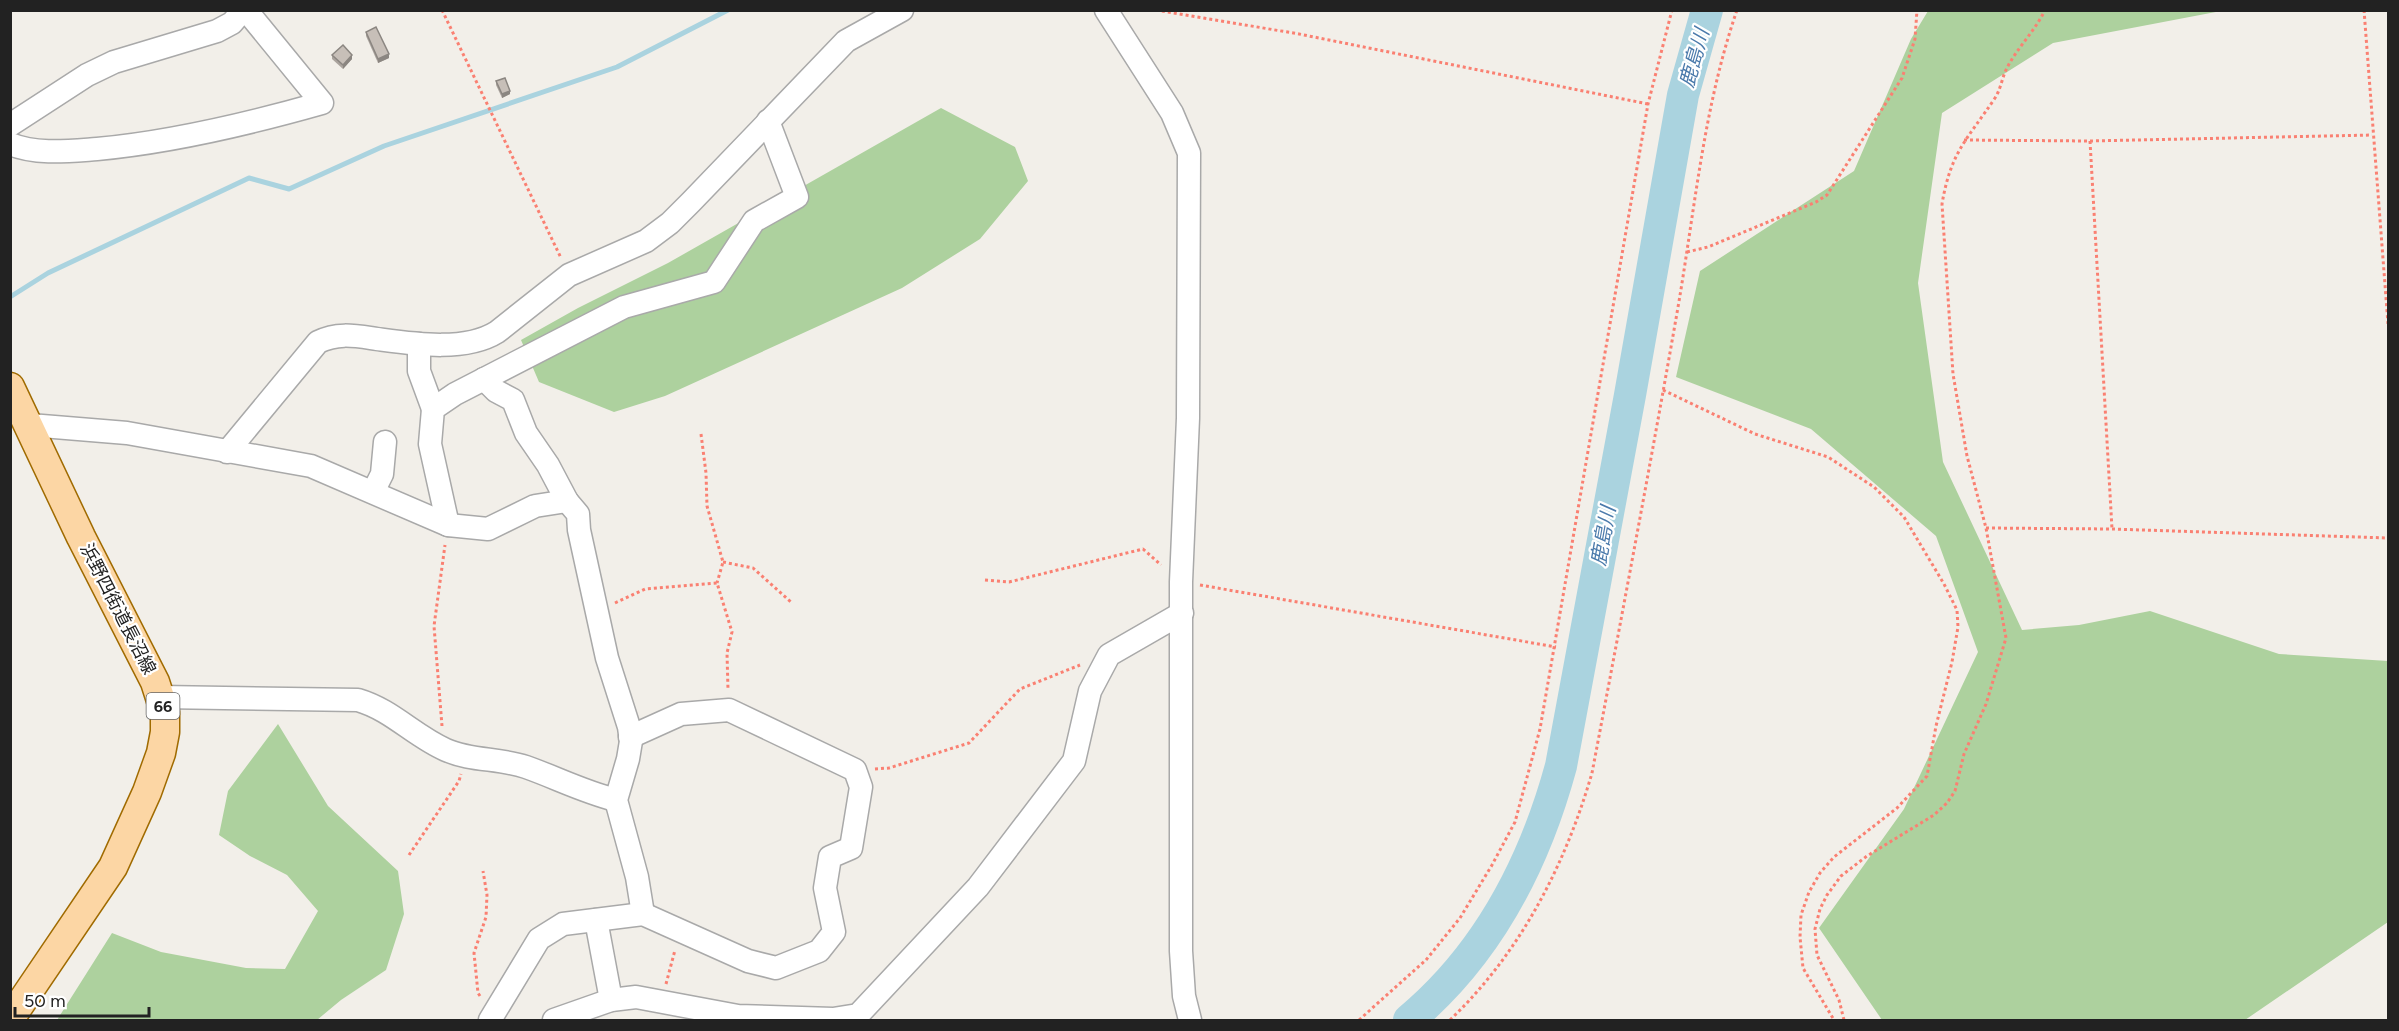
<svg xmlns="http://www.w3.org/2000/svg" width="2399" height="1031" viewBox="0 0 2399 1031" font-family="Figtree,'Noto Sans JP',sans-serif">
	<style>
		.forest { fill: #add19e }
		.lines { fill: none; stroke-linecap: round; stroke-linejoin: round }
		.stream { stroke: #aad3df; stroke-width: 5 }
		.river { stroke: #aad3df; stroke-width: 32 }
		.minor-casing { stroke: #a9a9a9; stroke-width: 25 }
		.major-casing { stroke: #a06b00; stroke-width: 31 }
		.path { stroke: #fa8072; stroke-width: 3; stroke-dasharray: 3 3; stroke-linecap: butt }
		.minor { stroke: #fff; stroke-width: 22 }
		.major { stroke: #fcd6a4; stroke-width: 28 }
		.wall { fill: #aba49e }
		.shaded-wall { fill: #8b8681 }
		.building { fill: #c7bfb8; stroke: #8b8681; stroke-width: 1.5 }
		.labels { text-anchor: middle; stroke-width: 4.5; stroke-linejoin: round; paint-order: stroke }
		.shield { fill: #fff; stroke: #646464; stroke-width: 1.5 }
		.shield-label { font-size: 16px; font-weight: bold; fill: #222 }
		.street-label { font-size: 18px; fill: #222; stroke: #fff }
		.water-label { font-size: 20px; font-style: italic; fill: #4a7aab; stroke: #fff }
	</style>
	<rect width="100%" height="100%" fill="#f2efe9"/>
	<g class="forest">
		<polygon points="1928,11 2221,11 2053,43 1942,113 1918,283 1943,462 2022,630 2079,625 2150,611 2279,654 2388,661 2388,922 2245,1020 1882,1020 1819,928 1904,809 1978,652 1936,536 1811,429 1676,377 1700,271 1854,171 1911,39"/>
		<polygon points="941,108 1015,147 1028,181 980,239 902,288 665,396 614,412 539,382 521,340 578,308 668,263"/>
		<polygon points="278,724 328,806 398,871 404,914 386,970 341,1000 317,1020 57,1020 112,933 161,952 246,968 285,969 318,911 287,875 250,856 219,835 228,791"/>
	</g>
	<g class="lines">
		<polyline class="stream" points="10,297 48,273 249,178 289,189 384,146 617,67 728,10"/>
		<path class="river" d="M1409,1020c79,-66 125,-155 152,-254l69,-371 53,-300 24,-85"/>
		<g class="minor-casing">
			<g id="minor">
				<polyline points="1106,10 1172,113 1189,153 1188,418 1181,582 1181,951 1184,996 1190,1020"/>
				<polyline points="10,125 87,75 114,62 217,31 232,23 243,10"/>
				<path d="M10,144c27,11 59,7 87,5 76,-7 151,-25 225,-46l-76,-93"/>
				<polyline points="419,344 419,371 433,409"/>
				<polyline points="484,379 496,391 513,400 526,433 548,465 567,501 578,514 579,530 607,658 629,727 631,741 628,759 616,800 637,877 643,914"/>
				<polyline points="30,425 127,433 311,466 448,525 488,529 535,506 567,501"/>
				<path d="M227,452l91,-110c20,-10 38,-6 59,-3 37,5 88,13 120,-7l72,-57 77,-34 24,-18 21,-21 155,-161 56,-31"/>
				<polyline points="373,492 382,474 385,442"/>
				<polyline points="448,525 430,444 433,409 455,394 624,307 714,282 754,221 797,197 768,121"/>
				<path d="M161,697l197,3c34,10 56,36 88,50 25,11 53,8 80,17 31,11 58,25 90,33"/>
				<polyline points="596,920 611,1000"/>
				<polyline points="490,1020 539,939 563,924 643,914 748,961 776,968 819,951 834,932 825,888 830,857 851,848 861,787 855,770 729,710 681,714 630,737"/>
				<polyline points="554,1020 611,1000 636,997 738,1016 833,1019 858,1015 978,887 1074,761 1090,691 1109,655 1182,613"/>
			</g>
		</g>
		<g class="major-casing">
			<polyline id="major" points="10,387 81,537 155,682 165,713 165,732 161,753 147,792 113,867 10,1019"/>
		</g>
		<g class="path">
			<polyline points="442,10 561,258"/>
			<polyline points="1156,10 1299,34 1648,104"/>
			<polyline points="2364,10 2388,324"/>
			<polyline points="1964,140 2090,141 2372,135"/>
			<polyline points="2090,141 2112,529"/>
			<polyline points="1687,252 1708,247 1816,202 1827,195 1902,78 1915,39 1917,10"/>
			<polyline points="1663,390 1755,434 1828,457 1874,487 1904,517 1944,584 1957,610 1958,627 1952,662 1936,726 1927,776 1897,808 1834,857 1820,873 1809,892 1801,915 1800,937 1803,968 1834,1020"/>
			<polyline points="701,434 706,473 707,506 723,562 717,583"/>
			<polyline points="1986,528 2112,529 2388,538"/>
			<polyline points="723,562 753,568 792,603"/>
			<polyline points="985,580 1009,582 1143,549 1161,565"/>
			<polyline points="1200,585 1556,647"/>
			<polyline points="615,603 645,589 717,583 732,632 727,653 728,690"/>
			<polyline points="442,726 434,626 445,545"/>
			<polyline points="875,769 889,768 969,743 1020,689 1080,665"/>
			<polyline points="409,855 459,781 461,774"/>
			<polyline points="666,984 675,950"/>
			<polyline points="480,996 478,993 474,953 486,917 487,895 483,871"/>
			<polyline points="1359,1020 1426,960 1460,918 1492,865 1515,822 1540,729 1648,104 1672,10"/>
			<path d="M1450,1020c70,-67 115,-154 142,-247 29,-153 58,-306 85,-460 18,-103 26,-204 60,-303"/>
			<path d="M1844,1020l-5,-20 -22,-45 -2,-26 5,-20 7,-14 14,-19 26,-20 67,-41 13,-12 8,-12 9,-37 22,-50 20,-66 -20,-110 -19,-72 -14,-82 -11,-170c9,-53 25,-64 53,-106 6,-9 7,-21 12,-30 10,-20 28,-37 38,-58"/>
		</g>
		<use href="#minor" class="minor"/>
		<use href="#major" class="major"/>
	</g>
	<g class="wall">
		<polygon points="366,32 389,58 378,63 366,36"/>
		<polygon points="332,55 352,59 343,69 332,59"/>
		<polygon points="496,81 510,94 502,98 496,85"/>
	</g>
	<g class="shaded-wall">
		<polygon points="389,54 389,58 378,63 378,59"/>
		<polygon points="352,55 352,59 343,69 343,65"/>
		<polygon points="510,91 510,94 502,98 502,94"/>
	</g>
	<g class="building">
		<polygon points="376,27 389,54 378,59 366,32"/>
		<polygon points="343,45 352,55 343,65 332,55"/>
		<polygon points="505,78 510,91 502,94 496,81"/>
	</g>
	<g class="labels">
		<rect class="shield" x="146.5" y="693" width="33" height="26" rx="4.5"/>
		<g class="shield-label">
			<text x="163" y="712">66</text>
		</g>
		<g class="street-label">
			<text transform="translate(118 609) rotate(63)" y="6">浜野四街道長沼線</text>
		</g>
		<g class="water-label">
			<text transform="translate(1694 58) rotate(-74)" y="7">鹿島川</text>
			<text transform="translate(1603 536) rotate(-80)" y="7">鹿島川</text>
		</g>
	</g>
	<rect width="2399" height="1031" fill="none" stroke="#222222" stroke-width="24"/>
	<path d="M15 1007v9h134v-9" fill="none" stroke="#222222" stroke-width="3"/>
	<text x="24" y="1007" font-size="18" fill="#222222" stroke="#ffffff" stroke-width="4.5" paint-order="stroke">50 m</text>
</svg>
